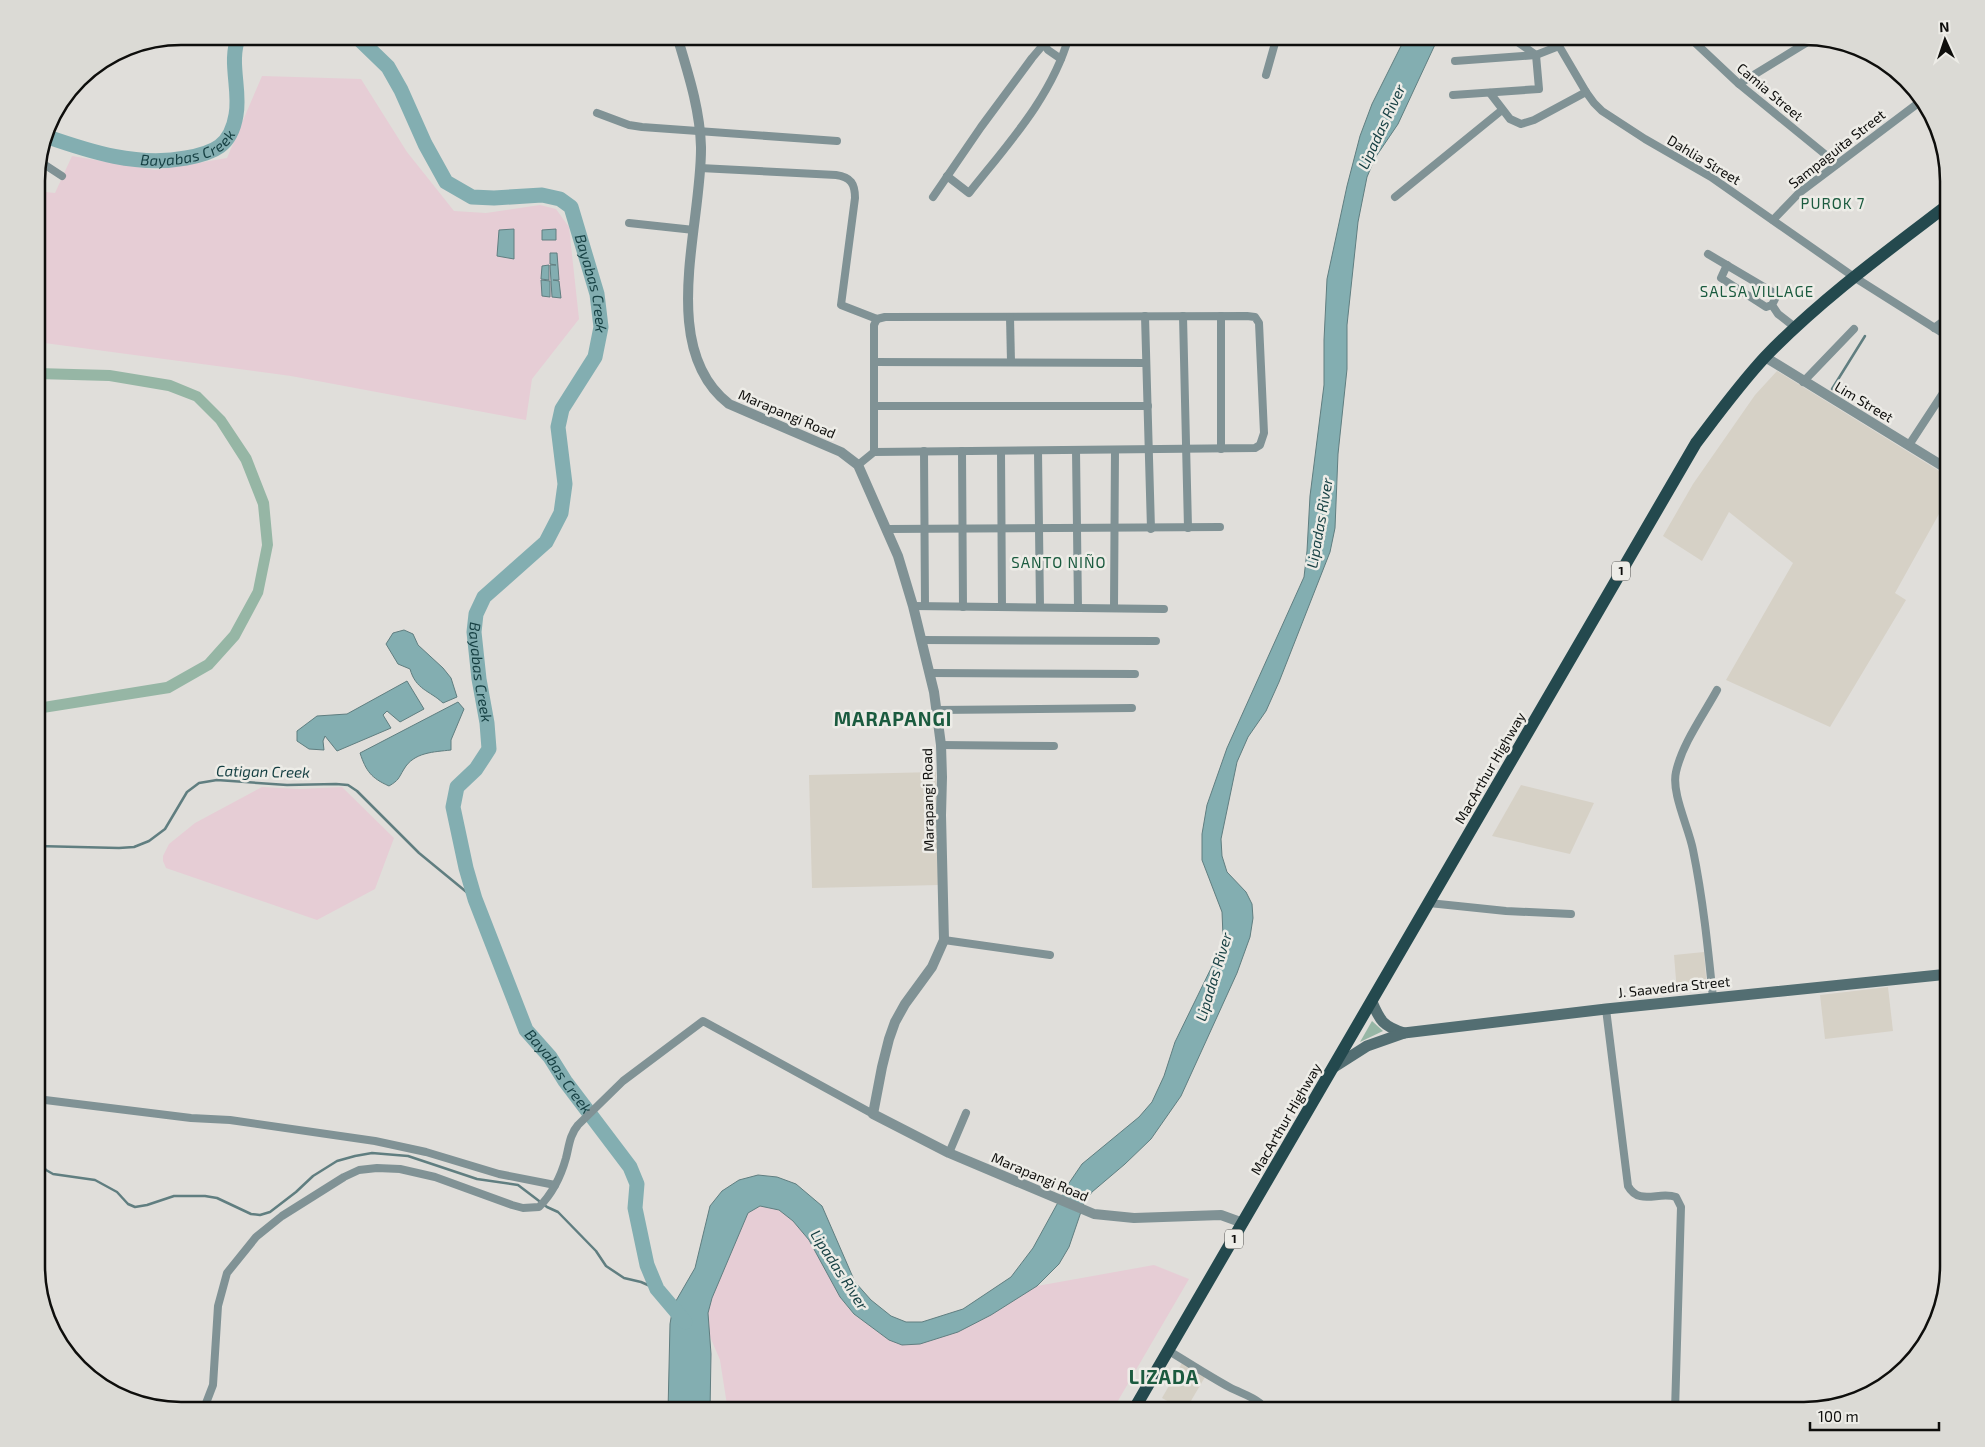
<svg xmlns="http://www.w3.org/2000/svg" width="1985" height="1447" viewBox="0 0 1985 1447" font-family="'Exo 2',sans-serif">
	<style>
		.built { fill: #d6d1c6 }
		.industrial { fill: #e6cdd5 }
		.green { fill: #96b6a5 }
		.water { fill: #83aeb1; stroke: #607e80 }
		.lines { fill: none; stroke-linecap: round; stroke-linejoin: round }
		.stream { stroke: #607e80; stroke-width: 2.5 }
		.river { stroke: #83aeb1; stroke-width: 15 }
		.minor { stroke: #809295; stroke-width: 8 }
		.tertiary { stroke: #809295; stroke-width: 10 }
		.secondary { stroke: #536e72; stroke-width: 11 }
		.trunk { stroke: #24494e; stroke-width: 12 }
		.labels { text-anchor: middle; stroke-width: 5; stroke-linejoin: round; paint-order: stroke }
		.shield { fill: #edece7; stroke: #51514e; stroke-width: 1 }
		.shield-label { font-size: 12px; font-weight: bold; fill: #0e0e0c }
		.street-label { font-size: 14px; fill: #0e0e0c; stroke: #edece7 }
		.water-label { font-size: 15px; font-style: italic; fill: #153f42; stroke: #edece7 }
		.neighbourhood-label { font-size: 15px; letter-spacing: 1px; fill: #1b5b3f; stroke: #edece7 }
		.district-label { font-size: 19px; font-weight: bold; letter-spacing: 1px; fill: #1b5b3f; stroke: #edece7 }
		.rim { fill: none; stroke: #0e0e0c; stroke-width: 2.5 }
	</style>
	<rect width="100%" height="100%" fill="#e0deda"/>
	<g class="built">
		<polygon points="1777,371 1949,477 1949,496 1895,593 1906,600 1830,727 1726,680 1793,563 1729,512 1702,561 1663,536 1693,484 1755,395"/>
		<polygon points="936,772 939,885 812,888 809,775"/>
		<polygon points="1521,785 1594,803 1570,854 1492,836"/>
		<polygon points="1704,952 1707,989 1677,992 1674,955"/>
		<polygon points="1888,987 1893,1031 1825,1039 1820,995"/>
		<polygon points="1182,1363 1205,1377 1185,1411 1162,1398"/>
	</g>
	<g class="industrial">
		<polygon points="262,76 361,79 407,152 454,211 486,213 540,205 556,209 569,227 579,319 532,379 526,420 291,376 37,342 37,191 55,193 72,156 155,170 227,158"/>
		<polygon points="262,787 299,789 342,787 394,838 375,889 317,920 166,868 163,861 163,856 169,844 195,823"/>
		<polygon points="760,1206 779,1210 793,1221 809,1240 840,1297 853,1314 889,1340 991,1315 1037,1286 1154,1265 1189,1279 1112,1411 728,1411 720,1360 708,1332 708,1313 712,1298 741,1229 748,1213"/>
	</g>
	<g class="green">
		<polygon points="37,368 110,370 171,380 200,392 225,417 251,456 269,502 273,545 263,594 239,639 212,669 170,693 37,714 37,703 166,682 205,660 230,632 253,590 262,545 258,505 241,462 216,423 194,401 168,391 109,381 37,379"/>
		<polygon points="1372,1021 1383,1031 1360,1042"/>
	</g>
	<g class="water">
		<polygon points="1406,36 1439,36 1398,124 1375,158 1367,177 1358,222 1347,325 1347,369 1338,454 1335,528 1330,552 1279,682 1266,711 1248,737 1237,762 1221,839 1222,856 1227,872 1246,892 1252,904 1253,918 1250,937 1237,973 1181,1096 1151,1139 1125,1164 1092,1192 1084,1203 1069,1247 1059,1264 1037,1286 991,1315 958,1332 920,1344 902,1345 889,1340 854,1314 840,1297 809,1240 793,1221 779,1210 760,1206 748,1213 712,1298 708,1313 711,1354 710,1411 668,1411 670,1324 673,1306 695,1268 710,1206 722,1191 739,1180 758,1175 777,1177 796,1184 822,1206 855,1282 871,1300 891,1316 906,1322 922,1322 963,1309 1011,1277 1033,1248 1067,1186 1082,1164 1139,1117 1152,1102 1164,1076 1175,1042 1219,952 1223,936 1222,912 1202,860 1202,834 1207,805 1227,748 1304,577 1307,551 1310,496 1324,385 1324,340 1327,279 1347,186 1360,136 1372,104"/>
		<polygon points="514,229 514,259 497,256 499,230"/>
		<polygon points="556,229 556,240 542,240 542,230"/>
		<polygon points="550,253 557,253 559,280 553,280 559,281 561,298 552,297 550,265 556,265 550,264"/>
		<polygon points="549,265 549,280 541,279 542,266"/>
		<polygon points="541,280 550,281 550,297 542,296"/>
		<path d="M404,630l9,4 5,11 25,23 8,10 6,19 -14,6c-14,-13 -27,-13 -33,-34l-12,-5 -12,-20 7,-11z"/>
		<polygon points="407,681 424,709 400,722 387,711 383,715 391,728 337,751 325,736 323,741 324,750 309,749 297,741 297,731 317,716 347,714"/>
		<path d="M458,702l6,7 -13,31v10c-17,2 -37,2 -47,19 -6,10 -5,11 -15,17 -18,-8 -23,-15 -29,-33z"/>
	</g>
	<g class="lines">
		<g class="stream">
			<polyline points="1832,389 1865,336"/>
			<polyline points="37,846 119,848 134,847 149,841 165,829 187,792 199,783 217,780 287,785 336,784 348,785 357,791 419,853 475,899"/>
			<polyline points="37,1159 46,1170 53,1174 95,1180 117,1192 128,1204 135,1207 147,1205 174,1196 205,1196 217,1198 251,1214 260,1215 270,1212 296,1192 313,1176 337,1161 355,1156 372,1153 408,1156 477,1179 518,1185 547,1207 558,1212 596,1251 606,1266 624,1278 641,1282 657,1289"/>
		</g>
		<g class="river">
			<path id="s1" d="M356,36l32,31 13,23 24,54 21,38 26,15 22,1 48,-3 18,4 11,8 26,87 4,33 -6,30 -33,52 -4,18 7,57 -4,29 -15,29 -62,55 -8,17 -2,18 5,47 8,44 2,26 -13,20 -19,18 -4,20 13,61 9,31 51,131 24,27 15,24 65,86 7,17 -2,24 12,57 10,24 28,33"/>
			<path id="s2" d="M45,136c46,16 92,31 141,22 28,-5 45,-12 50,-43 5,-25 -8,-54 3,-79"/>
		</g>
		<g class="minor">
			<polyline points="1038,36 1048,50 1061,59"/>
			<polyline points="1311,36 1316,41"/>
			<polyline points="1688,36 1739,84 1837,164"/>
			<polyline points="1455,61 1536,55 1559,46 1586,92 1594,103 1602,111 1645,139 1711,177 1854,277 1949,337"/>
			<polyline points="1266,75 1277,36"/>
			<polyline points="1739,84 1814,38"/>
			<polyline points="1490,93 1510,119 1521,124 1534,120 1586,92"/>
			<polyline points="1453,95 1539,89 1536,55 1509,36"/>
			<polyline points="597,113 629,125 642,127 837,141"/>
			<polyline points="39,161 62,176"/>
			<path d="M700,168l136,7c15,2 19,9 19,23l-14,107 36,14 8,-2 362,-1 8,1 4,6 5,110 -4,12 -5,3 -381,4 -16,13"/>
			<path d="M947,176l22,17c38,-48 83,-96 100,-157"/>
			<polyline points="933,197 981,127 1032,58 1043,45"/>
			<polyline points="1395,197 1502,110"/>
			<polyline points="1773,220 1799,193 1921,101"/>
			<polyline points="629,223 694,230"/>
			<polyline points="1708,254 1774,293 1775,299 1772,305 1778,314 1796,328"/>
			<polyline points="1727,265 1721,278 1766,307 1772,305"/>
			<polyline points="1145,316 1151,529"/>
			<polyline points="1183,316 1188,528"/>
			<polyline points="1221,316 1221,449"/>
			<polyline points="1010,317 1011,362"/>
			<polyline points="1934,328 1949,317"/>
			<polyline points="874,362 1146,363"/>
			<polyline points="1803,382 1854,329"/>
			<polyline points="874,406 1148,406"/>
			<polyline points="1909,445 1949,384"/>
			<polyline points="1076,450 1078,608"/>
			<polyline points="924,451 925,606"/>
			<polyline points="962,451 963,607"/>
			<polyline points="1001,451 1002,607"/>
			<polyline points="1038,451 1040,607"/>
			<polyline points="874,452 874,325 877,319"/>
			<polyline points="887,529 1220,527"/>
			<polyline points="913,606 1164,609"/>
			<polyline points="1114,608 1115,450"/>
			<polyline points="922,640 1156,641"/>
			<polyline points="930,673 1135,674"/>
			<polyline points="937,710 1132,708"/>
			<polyline points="941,745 1054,746"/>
			<polyline points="1429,903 1506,911 1571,914"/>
			<polyline points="944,940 1050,955"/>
			<path d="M1713,998c-5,-50 -10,-99 -20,-148 -4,-22 -22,-57 -17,-78 6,-28 28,-58 41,-82"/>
			<path d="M1606,1009l22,177c11,20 31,5 48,11l5,10 -6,204"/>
			<polyline points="37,1099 191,1118 230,1120 375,1141 426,1152 499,1174 555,1185"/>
			<polyline points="949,1153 966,1113"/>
			<path d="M1169,1351c20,12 40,25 60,36 11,6 21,8 31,16"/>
			<path d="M203,1411l10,-26 5,-79 9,-33 29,-36 26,-21 62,-39 15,-7 18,-2 23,1 35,8 77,28 11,3 16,-1c13,-13 22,-31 27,-49 3,-12 4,-24 12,-33l45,-44 80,-60 170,93"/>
		</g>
		<g class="tertiary">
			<path d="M677,36c11,37 23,73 24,111 1,78 -44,201 28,257l112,48 17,13 40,91 15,50 21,86 7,53 1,32 -1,38 3,125 -12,27 -27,37 -10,18 -6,17 -7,28 -9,47 76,39 145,61 40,4 87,-3 22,8"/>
			<polyline points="1765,357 1949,470"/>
		</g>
		<g class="secondary">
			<path d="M1372,1002c8,19 11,24 32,31"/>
			<polyline points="1334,1067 1367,1046 1404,1033 1606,1009 1949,974"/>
		</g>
		<path class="trunk" d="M1133,1411l563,-968c22,-29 44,-59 69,-86 55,-57 121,-105 184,-153"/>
	</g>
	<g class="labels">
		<g class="shield">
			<rect x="1612" y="561.5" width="18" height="19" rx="4"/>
			<rect x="1225" y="1229.5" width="18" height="19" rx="4"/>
		</g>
		<g class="shield-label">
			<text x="1621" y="575">1</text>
			<text x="1234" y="1243">1</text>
		</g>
		<g class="street-label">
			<text transform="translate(1770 92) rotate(40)" y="5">Camia Street</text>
			<text transform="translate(1837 149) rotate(-38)" y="5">Sampaguita Street</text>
			<text transform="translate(1704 160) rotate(31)" y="5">Dahlia Street</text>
			<text transform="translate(1864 402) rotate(31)" y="5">Lim Street</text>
			<text transform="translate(787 414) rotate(23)" y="5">Marapangi Road</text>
			<text transform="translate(1490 768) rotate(-60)" y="5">MacArthur Highway</text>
			<text transform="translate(928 800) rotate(-91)" y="5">Marapangi Road</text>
			<text transform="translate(1674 987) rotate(-6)" y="5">J. Saavedra Street</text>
			<text transform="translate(1286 1119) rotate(-60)" y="5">MacArthur Highway</text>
			<text transform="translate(1040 1177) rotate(23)" y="5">Marapangi Road</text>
		</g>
		<g class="water-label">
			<text transform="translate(1382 127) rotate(-65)" y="5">Lipadas River</text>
			<text dy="5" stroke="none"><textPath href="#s2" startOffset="149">Bayabas Creek</textPath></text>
			<text dy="5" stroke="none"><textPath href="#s1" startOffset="385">Bayabas Creek</textPath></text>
			<text transform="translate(1320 523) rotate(-80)" y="5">Lipadas River</text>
			<text dy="5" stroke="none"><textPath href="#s1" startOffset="820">Bayabas Creek</textPath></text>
			<text transform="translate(263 772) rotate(1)" y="5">Catigan Creek</text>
			<text transform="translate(1214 977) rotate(-73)" y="5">Lipadas River</text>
			<text dy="5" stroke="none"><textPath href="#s1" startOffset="1256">Bayabas Creek</textPath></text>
			<text transform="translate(839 1270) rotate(57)" y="5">Lipadas River</text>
		</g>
		<g class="neighbourhood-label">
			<text x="1833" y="209">PUROK 7</text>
			<text x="1757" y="297">SALSA VILLAGE</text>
			<text x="1059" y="568">SANTO NIÑO</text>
		</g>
		<g class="district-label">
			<text x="893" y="726">MARAPANGI</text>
			<text x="1164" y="1384">LIZADA</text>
		</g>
	</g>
	<path d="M0 0H1985V1447H0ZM181 45H1804A136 136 0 0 1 1940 181V1266A136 136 0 0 1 1804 1402H181A136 136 0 0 1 45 1266V181A136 136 0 0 1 181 45Z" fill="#dbdad5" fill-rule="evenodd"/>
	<path class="rim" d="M181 45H1804A136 136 0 0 1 1940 181V1266A136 136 0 0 1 1804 1402H181A136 136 0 0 1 45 1266V181A136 136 0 0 1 181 45Z"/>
	<g transform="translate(1945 40) rotate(357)" stroke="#edece7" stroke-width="4" paint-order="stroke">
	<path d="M0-4L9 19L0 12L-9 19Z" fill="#0e0e0c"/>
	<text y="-8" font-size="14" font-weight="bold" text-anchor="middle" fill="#0e0e0c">N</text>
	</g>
	<path d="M1810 1422v8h129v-8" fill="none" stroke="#0e0e0c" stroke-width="2.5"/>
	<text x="1818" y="1422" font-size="15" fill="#0e0e0c" stroke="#edece7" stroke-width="4" paint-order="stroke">100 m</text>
</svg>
